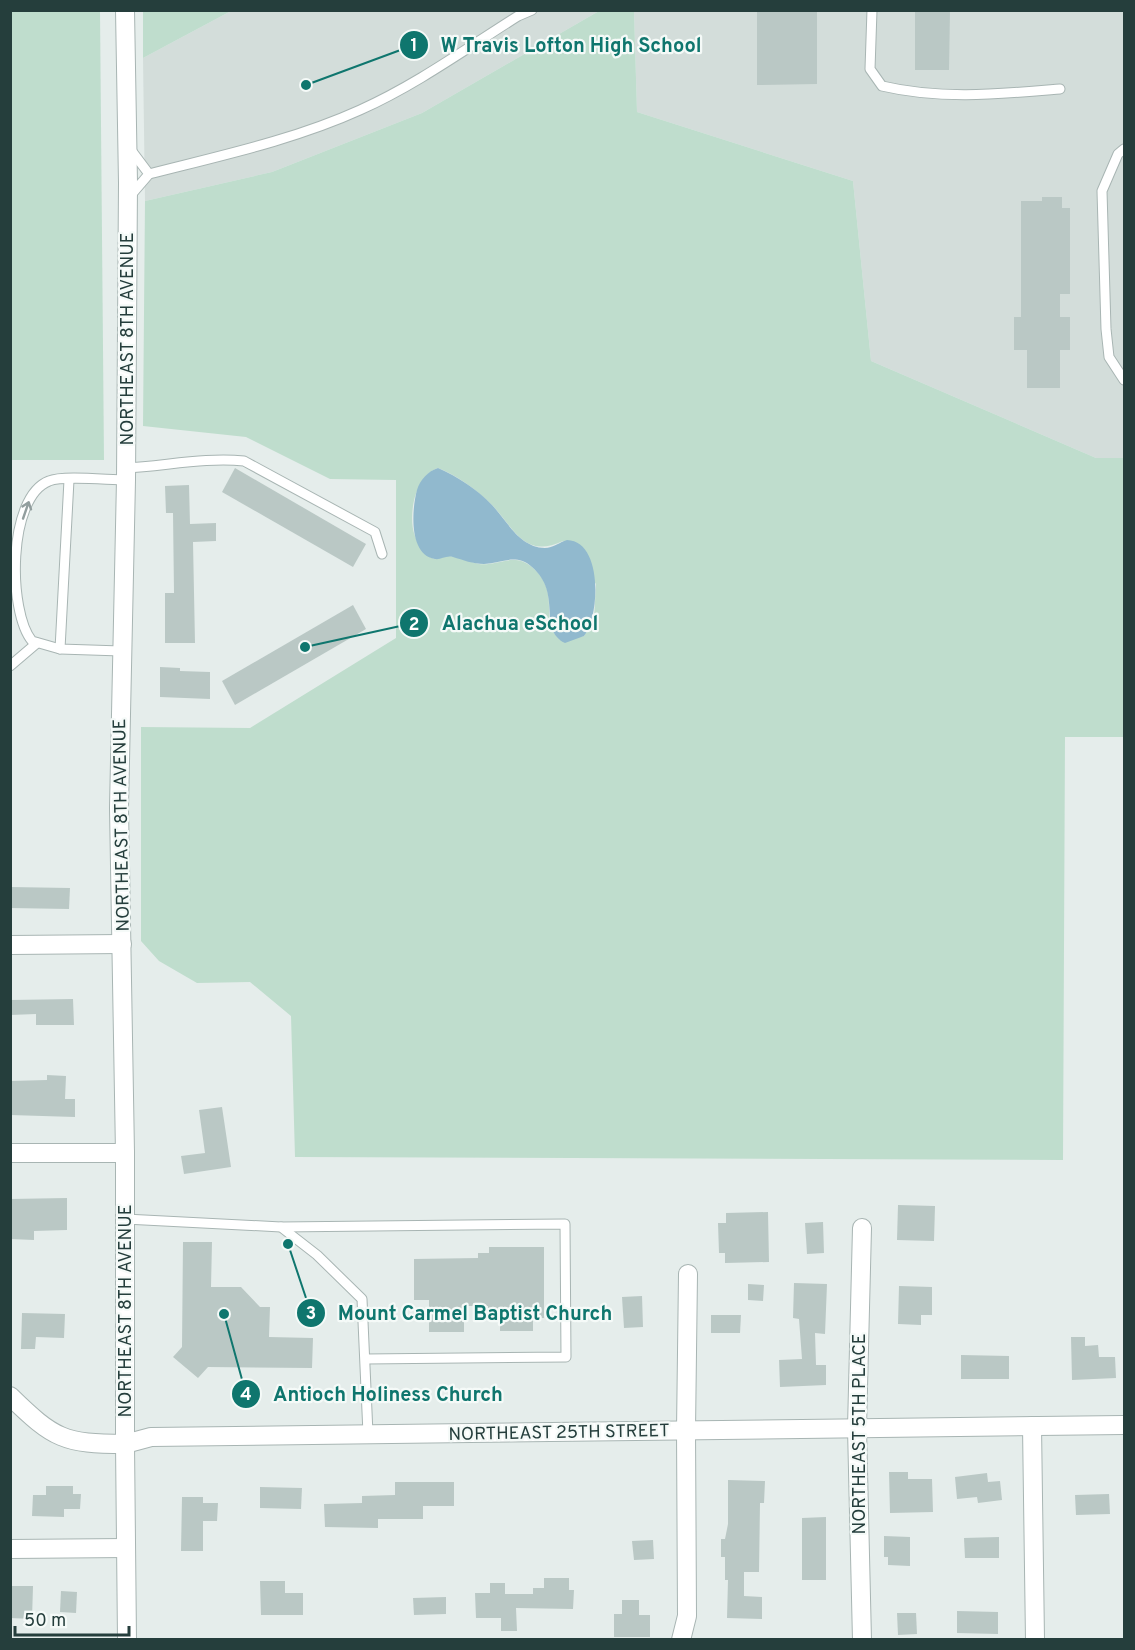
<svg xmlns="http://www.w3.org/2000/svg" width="1135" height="1650" viewBox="0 0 1135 1650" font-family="Overpass,sans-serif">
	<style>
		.built { fill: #d3ddda }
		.green { fill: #bfddcd; fill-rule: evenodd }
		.water { fill: #91b9ce }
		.building { fill: #bac8c5 }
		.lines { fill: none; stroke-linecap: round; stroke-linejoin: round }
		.service-casing { stroke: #a8b5b3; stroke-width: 11 }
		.minor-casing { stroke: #a8b5b3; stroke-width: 20 }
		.tertiary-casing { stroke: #a8b5b3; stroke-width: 20 }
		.service { stroke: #fff; stroke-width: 9 }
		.minor { stroke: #fff; stroke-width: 18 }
		.tertiary { stroke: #fff; stroke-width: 18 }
		.oneway { stroke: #929e9e }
		.labels { text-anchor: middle; stroke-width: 4.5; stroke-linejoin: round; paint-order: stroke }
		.street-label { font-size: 18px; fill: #253e3c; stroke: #f5faf8 }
		.leader { fill: none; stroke: #0f766e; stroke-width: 2 }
		.callout-dot { fill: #0f766e; stroke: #f5faf8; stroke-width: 2 }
		.mark-label { font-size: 18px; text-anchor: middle; font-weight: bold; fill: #fff }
		.callout-label { font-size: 20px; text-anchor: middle; font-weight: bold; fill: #0f766e; stroke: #f5faf8; stroke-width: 4.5; stroke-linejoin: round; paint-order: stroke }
	</style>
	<rect width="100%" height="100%" fill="#e5edeb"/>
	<g class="built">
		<polygon points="231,11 599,11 422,113 272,172 145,201 143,58"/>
		<polygon points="634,11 1124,11 1124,458 1096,458 871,361 853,181 637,112"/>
	</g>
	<g class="green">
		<polygon points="10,11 100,11 104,460 11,460"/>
		<polygon points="143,11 143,10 231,11 143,58"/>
		<path d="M599,11h35l3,101 216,69 18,180 225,97h28v279h-59l-2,423 -768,-3 -4,-141 -41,-34 -53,1 -38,-22 -18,-20v-214l109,1 146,-90v-158l-66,-1 -84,-42 -103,-11 2,-225 127,-29 150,-59zM438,468c20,8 39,22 54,37 23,24 32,54 71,36l33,43 -2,35 -10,17 -24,4c-22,-21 2,-48 -28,-73 -18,-15 -33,-1 -53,-3 -10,-2 -21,-8 -31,-8 -5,0 -9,3 -13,3 -10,-2 -17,-15 -20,-23 -5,-12 -3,-34 2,-45 4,-10 11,-20 21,-23z"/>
	</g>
	<path class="water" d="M438,468c20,9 39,21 54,37 16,17 27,42 53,43 8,0 15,-6 22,-8 36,1 33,76 17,96l-19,7c-28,-14 -2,-49 -33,-76 -16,-14 -30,-4 -48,-3 -11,0 -21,-4 -31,-7 -7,-2 -12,3 -18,2 -27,-4 -23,-51 -18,-69 3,-10 11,-19 21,-22z"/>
	<g class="building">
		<polygon points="757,10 817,10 817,84 757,85"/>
		<polygon points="915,10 950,10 949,70 915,70"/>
		<polygon points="1042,197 1062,197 1062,208 1070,208 1070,294 1060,294 1060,317 1070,317 1070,350 1060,350 1060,388 1027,388 1027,350 1014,350 1014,317 1021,317 1021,201 1042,201"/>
		<polygon points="235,468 366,544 353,567 222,492"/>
		<polygon points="189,485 190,524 216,523 216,541 193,542 195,643 165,643 165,593 174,593 173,513 166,513 165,486"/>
		<polygon points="353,605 366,629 235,705 222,681"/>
		<polygon points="160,667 180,668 180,671 210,672 210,699 160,697"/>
		<polygon points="10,887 70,888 69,909 10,908"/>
		<polygon points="73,999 74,1025 36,1025 36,1014 10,1015 10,1000"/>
		<polygon points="47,1075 66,1076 65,1099 75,1099 75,1117 10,1115 10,1081 47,1080"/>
		<polygon points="222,1107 231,1167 184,1174 181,1156 205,1153 199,1110"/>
		<polygon points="67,1198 67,1230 34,1231 34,1240 10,1239 10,1199"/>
		<polygon points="898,1205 935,1206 934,1241 897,1240"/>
		<polygon points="768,1212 769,1262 725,1263 725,1253 719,1253 718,1223 726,1223 726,1213"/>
		<polygon points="823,1222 824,1253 807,1254 805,1223"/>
		<polygon points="183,1242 212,1242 211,1287 241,1287 260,1307 270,1307 269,1337 313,1338 312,1368 208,1367 198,1378 173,1357 182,1347"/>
		<polygon points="489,1247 544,1247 544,1318 533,1318 533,1331 500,1331 500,1319 488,1319 488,1306 464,1306 464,1332 429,1332 429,1300 414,1300 414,1259 478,1258 478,1253 489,1253"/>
		<polygon points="794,1283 827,1284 825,1334 815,1333 816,1365 826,1365 826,1385 780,1387 779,1360 802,1359 799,1319 793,1318"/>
		<polygon points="748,1284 764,1285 763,1301 748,1300"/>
		<polygon points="899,1286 932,1287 932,1315 921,1315 921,1325 898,1324"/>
		<polygon points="642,1296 643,1327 624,1328 622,1297"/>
		<polygon points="22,1313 65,1314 64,1338 36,1337 35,1349 21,1349"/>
		<polygon points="711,1315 741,1315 740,1333 711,1333"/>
		<polygon points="1071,1337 1085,1337 1085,1346 1098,1345 1099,1357 1115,1357 1116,1378 1072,1380"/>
		<polygon points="961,1355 1009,1356 1009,1379 961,1379"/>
		<polygon points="889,1472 908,1472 908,1479 932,1479 933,1512 890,1513"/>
		<polygon points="987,1473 988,1482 1000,1481 1002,1500 978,1503 977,1497 957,1499 955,1477"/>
		<polygon points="728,1480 765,1481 764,1503 760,1503 759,1572 744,1572 744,1596 762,1597 762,1619 727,1618 728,1580 725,1580 725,1557 721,1557 721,1539 725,1539 728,1524"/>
		<polygon points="395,1482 454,1482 454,1506 423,1506 423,1519 378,1519 378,1528 325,1527 324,1504 362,1503 362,1496 395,1495"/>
		<polygon points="46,1486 73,1486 73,1494 81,1494 80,1509 64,1509 64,1517 32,1516 33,1495 46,1495"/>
		<polygon points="260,1487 302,1488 301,1509 260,1508"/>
		<polygon points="1109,1494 1110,1514 1076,1515 1075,1495"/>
		<polygon points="182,1497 203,1497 203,1503 218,1503 217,1521 203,1521 203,1551 181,1551"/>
		<polygon points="826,1517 826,1580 802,1580 802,1518"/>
		<polygon points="884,1536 910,1537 910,1566 888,1565 888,1557 884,1557"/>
		<polygon points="999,1537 999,1558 965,1558 964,1538"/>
		<polygon points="653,1540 654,1559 634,1560 632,1541"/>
		<polygon points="544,1578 569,1578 569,1590 574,1590 573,1609 516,1608 517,1631 501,1631 501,1618 476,1618 475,1593 490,1593 490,1583 505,1583 505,1594 533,1594 533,1588 544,1588"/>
		<polygon points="260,1581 285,1581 285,1593 303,1593 303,1615 261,1615"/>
		<polygon points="10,1586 33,1586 32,1619 10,1618"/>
		<polygon points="61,1591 77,1592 76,1613 60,1612"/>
		<polygon points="446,1597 446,1614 414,1615 413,1598"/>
		<polygon points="622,1600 639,1600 639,1615 650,1615 650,1637 614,1637 614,1614 622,1614"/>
		<polygon points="957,1611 998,1612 998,1634 957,1633"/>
		<polygon points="897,1613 916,1613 917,1634 898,1635"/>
	</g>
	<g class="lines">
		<g class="service-casing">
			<g id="service">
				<path d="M872,10l-2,59 12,17c59,14 118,8 178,3"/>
				<polyline points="1124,149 1118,154 1102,191 1106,329 1109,357 1124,380"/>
				<polyline points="131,150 149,174 131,195"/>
				<path d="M149,174c70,-18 145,-34 211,-64 56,-25 107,-62 158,-94l14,-6"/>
				<path d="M126,468c39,-2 80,-11 118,-7l131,71 7,22"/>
				<polyline points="60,649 69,480"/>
				<path d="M121,651l-61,-2 -28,-8c-24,-29 -25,-144 17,-160 14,-6 59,-1 77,-1"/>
				<polyline points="10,666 37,643"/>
				<polyline points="125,1219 281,1227 317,1255 362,1299 368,1434"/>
				<polyline points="281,1227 565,1224 566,1357 366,1359"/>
			</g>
		</g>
		<g class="minor-casing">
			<g id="minor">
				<polyline points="10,945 122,944"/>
				<polyline points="10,1153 125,1153"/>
				<path d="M10,1396c44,43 54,48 115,48v-291l-6,-345 7,-328 2,-297 -3,-173"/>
				<polyline points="1032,1426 1035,1640"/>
				<polyline points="10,1549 126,1548"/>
				<polyline points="681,1640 687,1616 686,1430 688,1274"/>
				<polyline points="862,1640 857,1428 862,1228"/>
			</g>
		</g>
		<g class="tertiary-casing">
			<polyline id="tertiary" points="127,1640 125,1444 151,1437 1124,1425"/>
		</g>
		<use href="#service" class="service"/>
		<use href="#minor" class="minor"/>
		<use href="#tertiary" class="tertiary"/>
	</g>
	<defs><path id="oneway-shaft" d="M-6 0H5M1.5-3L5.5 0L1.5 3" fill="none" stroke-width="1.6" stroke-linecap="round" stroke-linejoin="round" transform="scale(1.5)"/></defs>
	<use class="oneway" href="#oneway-shaft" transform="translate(26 510) rotate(-71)"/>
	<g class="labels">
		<g class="street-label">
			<text transform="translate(127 339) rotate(-90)" y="6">NORTHEAST 8TH AVENUE</text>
			<text transform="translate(121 825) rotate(-91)" y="6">NORTHEAST 8TH AVENUE</text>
			<text transform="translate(125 1311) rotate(-90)" y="6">NORTHEAST 8TH AVENUE</text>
			<text transform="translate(559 1432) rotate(-1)" y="6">NORTHEAST 25TH STREET</text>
			<text transform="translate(859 1434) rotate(-90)" y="6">NORTHEAST 5TH PLACE</text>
		</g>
	</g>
	<path class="leader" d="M306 85L414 45M305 647L414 623M288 1244L311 1313M224 1314L246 1394"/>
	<g class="callout-dot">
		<circle cx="306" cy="85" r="6"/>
		<circle cx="305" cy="647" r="6"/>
		<circle cx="288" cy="1244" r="6"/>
		<circle cx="224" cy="1314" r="6"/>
		<circle cx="414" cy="45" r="15"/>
		<circle cx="414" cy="623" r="15"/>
		<circle cx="311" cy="1313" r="15"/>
		<circle cx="246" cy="1394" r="15"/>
	</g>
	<g class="mark-label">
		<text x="414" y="51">1</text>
		<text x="414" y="630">2</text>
		<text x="311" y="1319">3</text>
		<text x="246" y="1400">4</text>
	</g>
	<g class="callout-label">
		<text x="571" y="52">W Travis Lofton High School</text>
		<text x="520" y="630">Alachua eSchool</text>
		<text x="475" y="1320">Mount Carmel Baptist Church</text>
		<text x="388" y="1401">Antioch Holiness Church</text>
	</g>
	<rect width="1135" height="1650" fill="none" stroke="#253e3c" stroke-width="24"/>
	<path d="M15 1626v9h114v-9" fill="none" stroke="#253e3c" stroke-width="3"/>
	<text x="24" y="1626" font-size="18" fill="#253e3c" stroke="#f5faf8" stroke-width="4.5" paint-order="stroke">50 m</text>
</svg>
